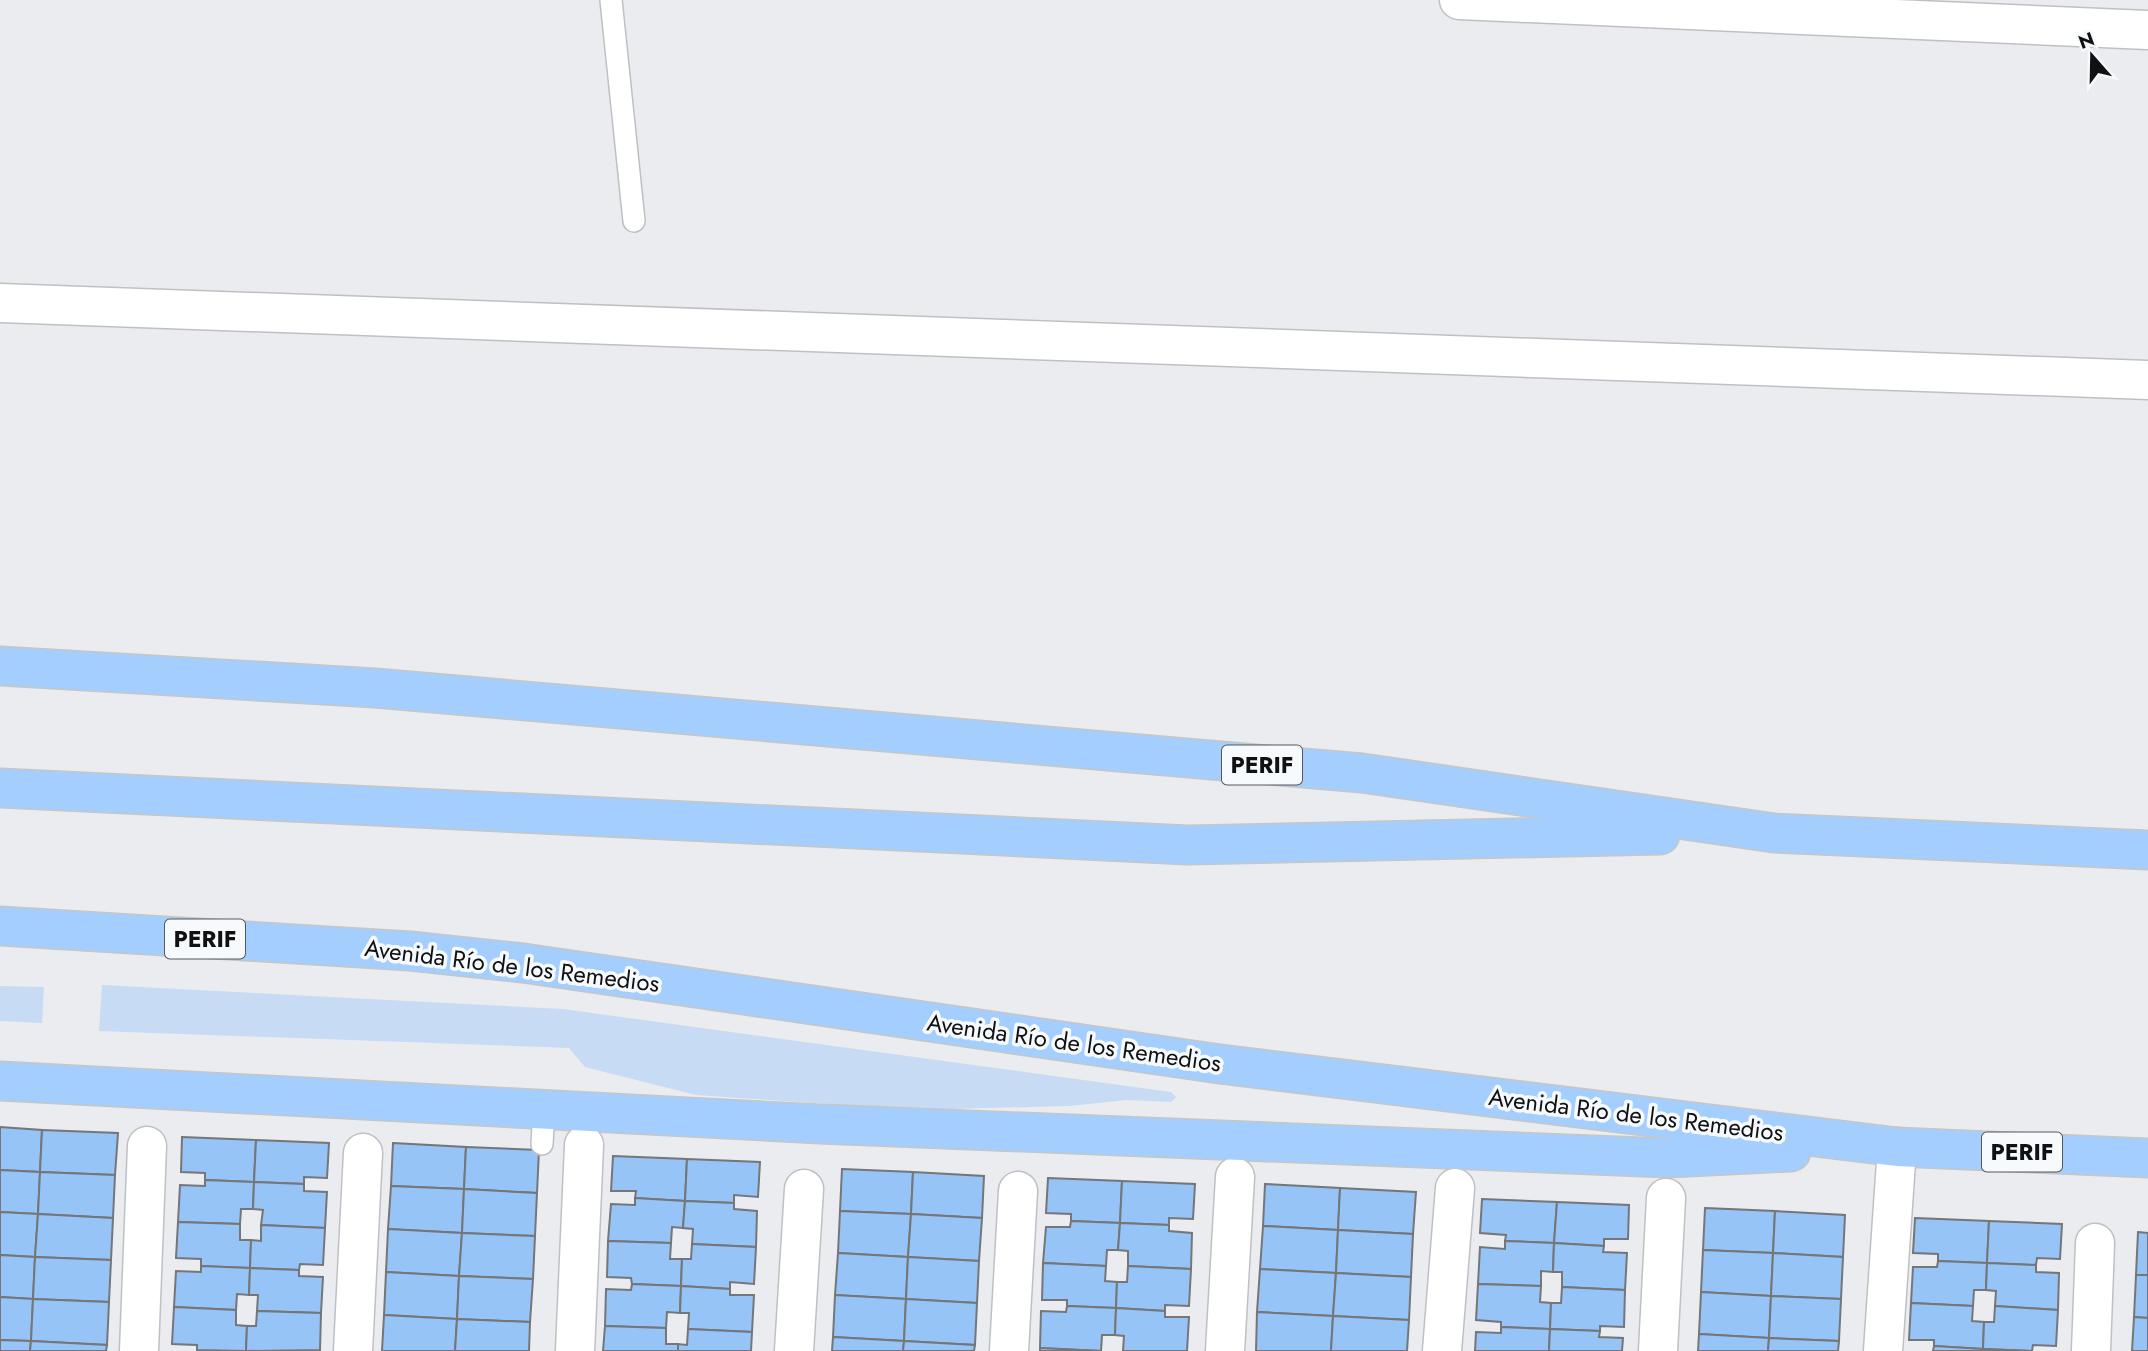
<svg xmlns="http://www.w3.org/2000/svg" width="2148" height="1351" viewBox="0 0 2148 1351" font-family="Jost,sans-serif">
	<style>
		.green { fill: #c7dcf4 }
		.building { fill: #96c4f6; stroke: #747679; stroke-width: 2 }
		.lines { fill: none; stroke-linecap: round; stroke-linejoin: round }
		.lane-casing { stroke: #bec1c4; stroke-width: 24 }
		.street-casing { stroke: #bec1c4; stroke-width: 41 }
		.highway-casing { stroke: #c6c6c6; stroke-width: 41 }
		.lane { stroke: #fff; stroke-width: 21 }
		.street { stroke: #fff; stroke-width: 38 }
		.highway { stroke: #a3cefd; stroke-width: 38 }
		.labels { text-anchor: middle; stroke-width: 7; stroke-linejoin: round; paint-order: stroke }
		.shield { fill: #f7fafd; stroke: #555758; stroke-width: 2 }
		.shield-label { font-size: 23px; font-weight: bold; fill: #101112 }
		.street-label { font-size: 24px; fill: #101112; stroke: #f7fafd }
	</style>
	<rect width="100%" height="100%" fill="#eaecf0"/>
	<g class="green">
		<polygon points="102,985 563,1009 1171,1092 1176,1097 1171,1102 1127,1100 1069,1106 915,1110 696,1095 585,1067 569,1048 99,1031"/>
		<polygon points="0,986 44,987 42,1023 0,1021"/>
	</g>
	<g class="building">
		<polygon points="0,1127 42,1130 40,1172 0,1170"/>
		<polygon points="42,1130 118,1133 115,1175 40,1172"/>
		<polygon points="182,1137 256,1140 254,1182 205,1180 205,1173 181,1172"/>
		<polygon points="256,1140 329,1143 327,1178 304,1177 304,1184 254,1182"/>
		<polygon points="393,1143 466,1147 464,1189 391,1186"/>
		<polygon points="466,1147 539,1150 537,1193 464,1189"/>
		<polygon points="613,1156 687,1159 685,1201 635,1198 636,1191 611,1191"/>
		<polygon points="687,1159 760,1162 758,1197 734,1195 734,1203 685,1201"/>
		<polygon points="842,1169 913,1172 911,1214 840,1211"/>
		<polygon points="0,1170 40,1172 38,1214 0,1212"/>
		<polygon points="40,1172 115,1175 113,1218 38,1214"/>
		<polygon points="913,1172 984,1176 982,1218 911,1214"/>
		<polygon points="1048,1178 1122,1181 1120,1223 1071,1221 1071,1214 1046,1213"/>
		<polygon points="205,1180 254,1182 253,1209 241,1209 240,1224 178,1222 180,1185 205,1186"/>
		<polygon points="1122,1181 1195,1184 1193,1219 1169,1218 1169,1225 1120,1223"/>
		<polygon points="254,1182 304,1184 304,1191 327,1192 325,1228 261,1225 263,1210 253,1209"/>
		<polygon points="1265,1184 1340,1188 1338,1230 1263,1226"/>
		<polygon points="391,1186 464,1189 462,1233 388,1229"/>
		<polygon points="1340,1188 1416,1192 1413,1234 1338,1230"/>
		<polygon points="464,1189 537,1193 535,1236 462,1233"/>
		<polygon points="635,1198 685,1201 683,1228 672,1227 671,1243 608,1241 611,1204 635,1205"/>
		<polygon points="1482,1199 1557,1202 1554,1243 1505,1241 1506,1235 1480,1233"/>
		<polygon points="685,1201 734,1203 734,1209 757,1211 756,1247 692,1244 693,1229 683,1228"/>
		<polygon points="1557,1202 1629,1205 1628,1239 1604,1239 1604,1246 1554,1243"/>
		<polygon points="1705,1208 1775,1211 1773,1253 1703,1250"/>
		<polygon points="840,1211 911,1214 908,1257 838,1253"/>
		<polygon points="1775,1211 1845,1215 1843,1257 1773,1253"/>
		<polygon points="0,1212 38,1214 35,1257 0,1255"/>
		<polygon points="38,1214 113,1218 111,1260 35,1257"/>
		<polygon points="911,1214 982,1218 979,1261 908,1257"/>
		<polygon points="1915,1218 1989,1221 1987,1263 1938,1261 1938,1254 1913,1253"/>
		<polygon points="1071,1221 1120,1223 1118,1250 1107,1250 1106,1266 1043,1263 1046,1227 1070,1227"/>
		<polygon points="1989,1221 2062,1224 2060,1259 2037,1258 2036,1265 1987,1263"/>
		<polygon points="178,1222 240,1224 240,1240 251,1240 250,1268 201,1266 201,1259 176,1258"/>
		<polygon points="1120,1223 1169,1225 1169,1231 1192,1233 1191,1269 1128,1266 1128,1251 1118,1250"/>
		<polygon points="261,1225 325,1228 323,1265 300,1264 299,1270 250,1268 251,1240 261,1241"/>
		<polygon points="1263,1226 1338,1230 1336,1273 1260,1269"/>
		<polygon points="388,1229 462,1233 459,1276 386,1272"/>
		<polygon points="1338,1230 1413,1234 1411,1277 1336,1273"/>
		<polygon points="2138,1232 2148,1233 2148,1275 2136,1275"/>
		<polygon points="462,1233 535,1236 533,1279 459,1276"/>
		<polygon points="608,1241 671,1243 670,1259 682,1259 681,1286 632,1284 631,1278 607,1277"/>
		<polygon points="1505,1241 1554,1243 1553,1272 1541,1271 1541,1286 1478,1284 1480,1247 1505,1249"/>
		<polygon points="1554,1243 1604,1246 1603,1252 1627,1253 1625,1290 1562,1287 1562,1272 1553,1272"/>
		<polygon points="692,1244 756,1247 754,1284 730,1282 730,1289 681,1286 682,1259 691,1259"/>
		<polygon points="1703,1250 1773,1253 1771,1296 1701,1292"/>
		<polygon points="838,1253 908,1257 906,1299 835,1295"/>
		<polygon points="1773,1253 1843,1257 1841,1299 1771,1296"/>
		<polygon points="0,1255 35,1257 33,1299 0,1297"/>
		<polygon points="35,1257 111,1260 109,1302 33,1299"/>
		<polygon points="908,1257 979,1261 977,1303 906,1299"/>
		<polygon points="1938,1261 1987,1263 1986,1290 1974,1290 1973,1306 1911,1303 1913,1267 1937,1267"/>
		<polygon points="1043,1263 1106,1266 1105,1281 1117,1282 1116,1308 1067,1306 1067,1300 1042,1300"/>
		<polygon points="1987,1263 2036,1265 2036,1272 2059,1273 2058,1310 1995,1306 1996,1291 1986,1290"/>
		<polygon points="201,1266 250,1268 249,1295 237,1294 236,1310 174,1307 176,1271 201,1272"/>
		<polygon points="1128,1266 1191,1269 1189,1306 1165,1305 1165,1311 1116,1308 1117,1282 1127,1282"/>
		<polygon points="250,1268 299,1270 299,1276 323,1277 321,1313 257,1311 258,1295 249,1295"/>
		<polygon points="1260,1269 1336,1273 1333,1316 1257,1312"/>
		<polygon points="386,1272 459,1276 457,1319 384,1315"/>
		<polygon points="1336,1273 1411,1277 1409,1320 1333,1316"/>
		<polygon points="2136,1275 2148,1275 2148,1318 2134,1317"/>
		<polygon points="459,1276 533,1279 530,1322 457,1319"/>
		<polygon points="632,1284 681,1286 680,1313 667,1312 666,1328 605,1326 606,1289 631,1290"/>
		<polygon points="1478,1284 1541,1286 1540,1302 1551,1303 1550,1329 1501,1327 1501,1322 1476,1320"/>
		<polygon points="681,1286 730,1289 730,1295 754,1295 752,1332 688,1329 689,1313 680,1313"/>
		<polygon points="1562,1287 1625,1290 1624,1327 1600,1326 1600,1331 1550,1329 1551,1303 1561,1303"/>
		<polygon points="1701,1292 1771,1296 1769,1338 1699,1334"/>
		<polygon points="835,1295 906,1299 904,1341 833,1337"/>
		<polygon points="1771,1296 1841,1299 1839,1341 1769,1338"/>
		<polygon points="0,1297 33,1299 31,1341 0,1340"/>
		<polygon points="33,1299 109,1302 107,1345 31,1341"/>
		<polygon points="906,1299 977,1303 975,1345 904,1341"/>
		<polygon points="1911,1303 1973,1306 1972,1321 1984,1322 1983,1349 1934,1346 1934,1340 1909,1340"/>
		<polygon points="1067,1306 1116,1308 1115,1335 1102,1335 1101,1351 1040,1348 1041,1311 1066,1312"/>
		<polygon points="1995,1306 2058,1310 2056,1346 2033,1345 2032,1351 1983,1349 1984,1322 1994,1322"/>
		<polygon points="174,1307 236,1310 236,1325 247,1326 246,1351 197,1350 197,1345 172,1344"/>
		<polygon points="1116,1308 1165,1311 1165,1317 1189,1317 1187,1351 1123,1351 1124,1336 1115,1335"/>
		<polygon points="257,1311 321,1313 320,1350 246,1351 247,1326 256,1326"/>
		<polygon points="1257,1312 1333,1316 1331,1351 1256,1351"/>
		<polygon points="384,1315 457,1319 455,1351 382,1351"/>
		<polygon points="1333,1316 1409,1320 1407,1351 1331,1351"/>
		<polygon points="2134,1317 2148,1318 2148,1351 2132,1351"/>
		<polygon points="457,1319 530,1322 529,1351 455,1351"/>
		<polygon points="605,1326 666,1328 666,1344 678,1344 678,1351 603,1351"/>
		<polygon points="1501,1327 1550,1329 1549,1351 1475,1351 1476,1332 1501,1333"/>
		<polygon points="688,1329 752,1332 751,1351 678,1351 678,1344 687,1345"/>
		<polygon points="1550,1329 1600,1331 1599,1337 1623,1338 1622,1351 1549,1351"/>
		<polygon points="1699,1334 1769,1338 1768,1351 1698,1351"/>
		<polygon points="833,1337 904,1341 903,1351 832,1351"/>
		<polygon points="1769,1338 1839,1341 1838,1351 1768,1351"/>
		<polygon points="0,1340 31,1341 30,1351 0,1351"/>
		<polygon points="31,1341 107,1345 106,1351 30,1351"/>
		<polygon points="904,1341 975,1345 974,1351 903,1351"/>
		<polygon points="1934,1346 1983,1349 1983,1351 1933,1351"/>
		<polygon points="1040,1348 1101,1351 1040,1351"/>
		<polygon points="1983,1349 2032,1351 1983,1351"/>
	</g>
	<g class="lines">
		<g class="lane-casing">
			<g id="lane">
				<polyline points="611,0 634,221"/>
				<polyline points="542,1144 544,1109"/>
			</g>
		</g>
		<g class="street-casing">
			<g id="street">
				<polyline points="1459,0 2148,30"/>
				<polyline points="0,303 2148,380"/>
				<polyline points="139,1351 147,1146"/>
				<polyline points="353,1351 363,1153"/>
				<polyline points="575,1351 584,1145"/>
				<polyline points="794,1351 804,1189"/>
				<polyline points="1009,1351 1018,1191"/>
				<polyline points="1225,1351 1235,1177"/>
				<polyline points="1442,1351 1455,1188"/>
				<polyline points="1658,1351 1666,1198"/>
				<polyline points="1883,1351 1897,1147"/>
				<polyline points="2091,1351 2095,1243"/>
			</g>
		</g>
		<g class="highway-casing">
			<g id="highway">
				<polyline points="0,666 375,688 1362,773 1774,833 2148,850"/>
				<polyline points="0,788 1188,845 1660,835"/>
				<polyline points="0,926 410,951 523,963 1220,1064 1897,1147 2148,1158"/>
				<polyline points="0,1081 820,1124 1668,1158 1791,1152"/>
			</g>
		</g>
		<use href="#lane" class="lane"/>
		<use href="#street" class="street"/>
		<use href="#highway" class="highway"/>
	</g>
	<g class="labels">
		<g class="shield">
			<rect x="1222" y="745.5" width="80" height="39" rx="5"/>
			<rect x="165" y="919.5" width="80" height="39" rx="5"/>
			<rect x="1982" y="1132.5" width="80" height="39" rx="5"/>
		</g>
		<g class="shield-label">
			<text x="1262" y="773">PERIF</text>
			<text x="205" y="947">PERIF</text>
			<text x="2022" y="1160">PERIF</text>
		</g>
		<g class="street-label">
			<text transform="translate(512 966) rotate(7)" y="8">Avenida Río de los Remedios</text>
			<text transform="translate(1074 1043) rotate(8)" y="8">Avenida Río de los Remedios</text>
			<text transform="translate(1636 1115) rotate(7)" y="8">Avenida Río de los Remedios</text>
		</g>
	</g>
	<g transform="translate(2092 56) rotate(340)" stroke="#f7fafd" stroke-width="5" paint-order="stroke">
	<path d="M0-5L12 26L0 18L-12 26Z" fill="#101112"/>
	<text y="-10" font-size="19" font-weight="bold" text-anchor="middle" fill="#101112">N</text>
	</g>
</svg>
